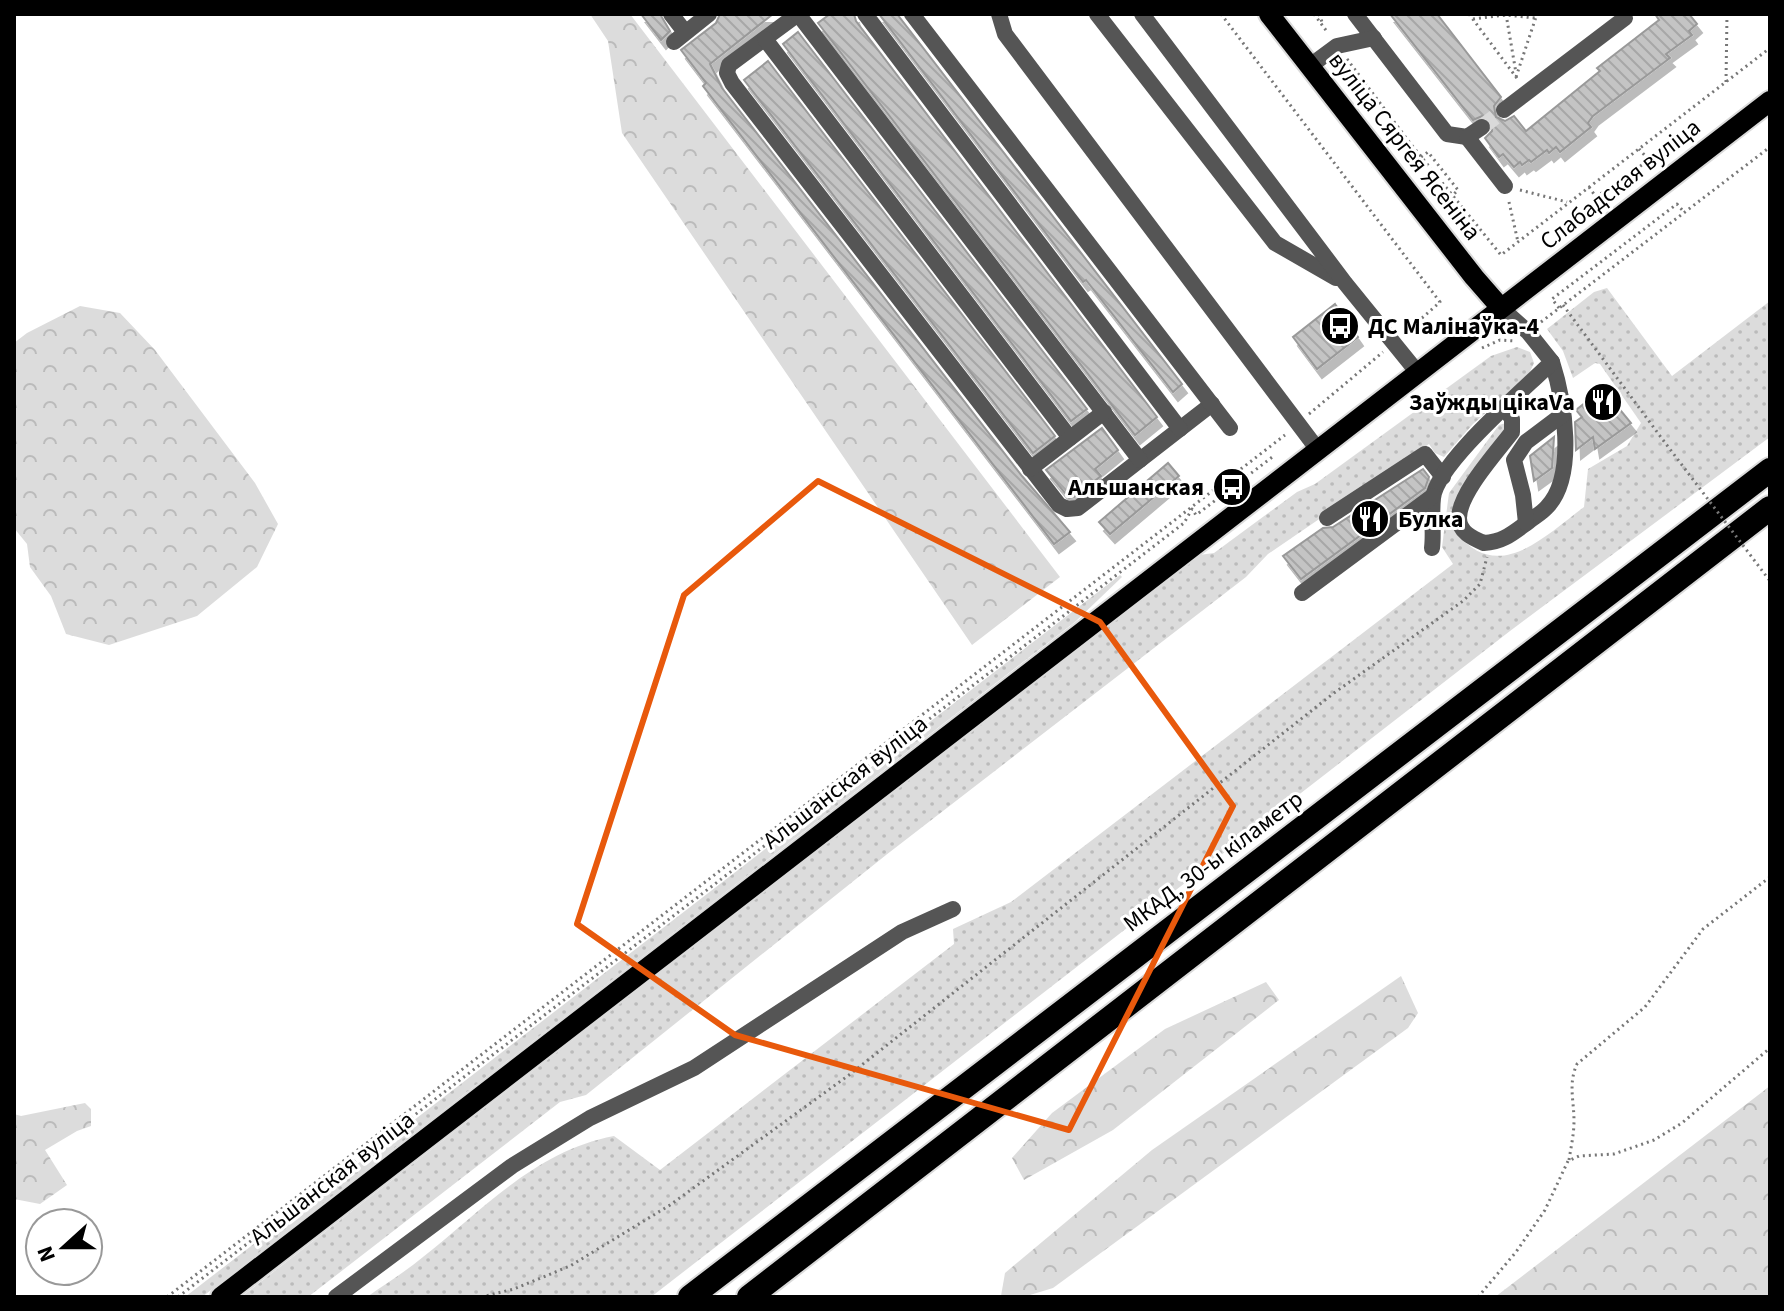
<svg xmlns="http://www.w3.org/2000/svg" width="1784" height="1311" viewBox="0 0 1784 1311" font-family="'Source Sans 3',sans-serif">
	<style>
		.grass { fill: url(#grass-dots) }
		.forest { fill: url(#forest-crowns) }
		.building { fill: url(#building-back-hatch); stroke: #999; stroke-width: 2; filter: url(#shadow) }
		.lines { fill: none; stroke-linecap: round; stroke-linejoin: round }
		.minor-tunnel { stroke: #d9d9d9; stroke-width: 16; stroke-dasharray: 16 8; stroke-linecap: butt }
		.major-casing { stroke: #dbdbdb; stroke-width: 24 }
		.highway-casing { stroke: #dbdbdb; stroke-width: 28 }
		.path { stroke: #777; stroke-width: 3; stroke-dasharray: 2 4; stroke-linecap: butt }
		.minor { stroke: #555; stroke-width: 16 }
		.major { stroke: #000; stroke-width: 20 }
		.highway { stroke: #000; stroke-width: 24 }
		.path-bridge { stroke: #777; stroke-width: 3; stroke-dasharray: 2 4; stroke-linecap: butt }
		.marked { fill: none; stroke: #e8590c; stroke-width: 6; stroke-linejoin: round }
		.labels { text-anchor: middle; stroke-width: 6; stroke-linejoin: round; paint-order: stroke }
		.street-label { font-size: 24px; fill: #000; stroke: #fff }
		.poi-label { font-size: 24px; font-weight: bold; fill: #000; stroke: #fff; text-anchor: start }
	</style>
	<defs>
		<pattern id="grass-dots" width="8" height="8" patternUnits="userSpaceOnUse" patternTransform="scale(2)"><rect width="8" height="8" fill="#dcdcdc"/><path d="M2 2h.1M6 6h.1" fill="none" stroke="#bbb" stroke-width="1.8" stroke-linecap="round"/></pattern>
		<pattern id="forest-crowns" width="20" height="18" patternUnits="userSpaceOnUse" patternTransform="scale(2)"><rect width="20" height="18" fill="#dcdcdc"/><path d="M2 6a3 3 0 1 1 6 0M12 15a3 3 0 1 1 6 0" fill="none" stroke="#bbb"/></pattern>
		<pattern id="building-back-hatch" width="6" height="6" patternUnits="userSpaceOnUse" patternTransform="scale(2)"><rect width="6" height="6" fill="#c4c4c4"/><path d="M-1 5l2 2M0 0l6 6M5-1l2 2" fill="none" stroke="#a7a7a7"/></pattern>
		<filter id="shadow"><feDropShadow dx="5" dy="9" stdDeviation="0" flood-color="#0004"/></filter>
	</defs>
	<rect width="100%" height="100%" fill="#fff"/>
	<g class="grass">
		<path d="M1607,288l65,88 98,-75v136l-260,194 -859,666h-284c18,-13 38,-25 56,-40 60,-47 112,-106 191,-121l46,34 294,-226 -1,-15 58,-27 442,-338 -11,-17 7,-54 50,-68 7,-2 1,5 -15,22 -35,83c41,52 88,3 127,-26l4,-38 39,-23 14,-23 -41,-59 -5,-1 -22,15 -10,-27 -16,-22 47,-37z"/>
		<polygon points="1517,347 1530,352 1534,363 1528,376 1473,424 1444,457 1435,453 1429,444 1268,554 1246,577 886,855 586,1095 560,1102 308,1297 241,1297 1199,555 1214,553 1297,492 1315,484 1491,356"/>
		<polygon points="1120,575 1122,577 1075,622 202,1297 185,1297"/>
	</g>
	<g class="forest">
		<polygon points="590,14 630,14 1060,577 972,645 622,133 608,41"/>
		<polygon points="80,306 120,313 155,350 255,483 278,524 257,567 197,616 109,645 66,634 51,596 30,567 27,544 14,528 14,343 27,333"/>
		<polygon points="1401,976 1418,1013 1408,1028 1053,1288 1030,1295 1001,1296 1005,1273 1152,1150"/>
		<polygon points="1266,982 1279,1000 1113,1130 1024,1180 1012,1158 1052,1113 1165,1029"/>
		<polygon points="1770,1086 1770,1297 1495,1297"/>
		<polygon points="85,1103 91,1109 91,1126 77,1131 45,1150 67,1185 40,1204 14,1199 14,1114 21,1116"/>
	</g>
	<g class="building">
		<polygon points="641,14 660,14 670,31 661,40"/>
		<polygon points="720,14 773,14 710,64 722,88 1022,476 1070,532 1054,544 703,86 706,83 681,50 716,23"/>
		<polygon points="830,14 854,14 856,21 1157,417 1135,435 818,23"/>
		<polygon points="879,14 897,14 1182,384 1173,392 1086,280 1083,282"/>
		<polygon points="1390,14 1437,14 1501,97 1494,106 1496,117 1505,121 1514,116 1526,131 1600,71 1597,68 1659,20 1655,14 1689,14 1697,24 1689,31 1692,35 1666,54 1670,58 1593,116 1588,123 1591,127 1560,152 1556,147 1549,153 1547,150 1531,162 1529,160 1522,165 1520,162 1514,167 1503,154 1499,157 1485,138 1492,131 1491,120 1482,116 1473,120"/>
		<polygon points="798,32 1087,409 1071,421 783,44"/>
		<polygon points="768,61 1055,436 1033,453 744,80"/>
		<polygon points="1335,304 1358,337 1317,369 1293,337"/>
		<polygon points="1603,389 1631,423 1595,449 1593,437 1576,450 1575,422 1582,417 1576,410"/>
		<polygon points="1102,428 1118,450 1095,469 1101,476 1074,497 1069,498 1046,470"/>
		<polygon points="1554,437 1552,468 1534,481 1530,456"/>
		<polygon points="1168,463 1179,476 1110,534 1099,522"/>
		<polygon points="1423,469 1429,477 1425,488 1301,579 1283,556 1323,528 1333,527"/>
	</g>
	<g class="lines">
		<polyline class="minor-tunnel" points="1482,127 1504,110"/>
		<g class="major-casing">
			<g id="major">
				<polyline points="1269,14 1474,277 1501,308"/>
				<polyline points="221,1297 1770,101"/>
			</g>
		</g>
		<g class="highway-casing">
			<g id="highway">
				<polyline points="690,1297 1770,470"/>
				<polyline points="749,1297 1770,508"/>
			</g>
		</g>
		<g class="path">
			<polyline points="1221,14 1440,302 1404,334"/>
			<polyline points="1314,14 1328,33"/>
			<polyline points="1319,14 1322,22"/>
			<polyline points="1469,14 1519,81"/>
			<polyline points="1506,14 1516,73"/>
			<polyline points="1766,14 1770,14"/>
			<polyline points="1473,19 1506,15 1535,18"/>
			<polyline points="1347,59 1410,143 1501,255 1770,48"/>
			<polyline points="1516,77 1537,14"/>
			<polyline points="1726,82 1727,14"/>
			<polyline points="1421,157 1428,152 1458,190 1453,195"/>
			<polyline points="1424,186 1436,175"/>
			<polyline points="1589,187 1596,197 1649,160 1639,149"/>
			<polyline points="1520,190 1567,202"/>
			<polyline points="1509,202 1518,242"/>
			<polyline points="1563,305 1663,440"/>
			<polyline points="1559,308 1552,299 1677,204 1684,212"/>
			<polyline points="1541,322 1770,147"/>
			<polyline points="1482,348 1500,340 1516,341"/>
			<polyline points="1309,414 1383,352"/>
			<path d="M1569,1160c2,-13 5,-26 5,-39 0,-21 -6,-37 3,-57l68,-57 58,-78 67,-52"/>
			<polyline points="167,1297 1285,435"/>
			<polyline points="178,1297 1184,523 1192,509 1196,515 1275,455"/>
			<polyline points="481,1297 514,1289 570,1266 670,1205 849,1075 1334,693 1463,601 1480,584 1487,557"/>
			<polyline points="1478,1297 1516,1252 1545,1210 1568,1161 1579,1156 1614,1154 1654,1140 1682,1123 1770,1048"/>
		</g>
		<g class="minor">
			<polyline points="671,14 685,32"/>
			<polyline points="798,14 729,65 727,73 732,83 1059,505 1067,509 1078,508 1212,404"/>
			<polyline points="798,14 1140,460"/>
			<polyline points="865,14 1180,429"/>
			<polyline points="912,14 1230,428"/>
			<polyline points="999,14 1005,34 1318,450"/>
			<polyline points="1097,14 1275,243 1336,278"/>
			<polyline points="1142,14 1345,283 1418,373"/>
			<polyline points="1355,14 1447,134 1467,137 1482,127"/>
			<polyline points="765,39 1070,438"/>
			<polyline points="674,42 709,14"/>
			<polyline points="1310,66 1337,46 1374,38"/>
			<polyline points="1504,110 1625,18 1622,14"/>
			<polyline points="1467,137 1505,186"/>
			<path d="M1505,408l7,11v13c-15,20 -53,61 -53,86 0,14 13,20 25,25 19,-1 29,-10 44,-21 6,-5 14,-9 19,-15 30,-31 17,-108 5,-145"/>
			<polyline points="1030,469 1104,412"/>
			<polyline points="1327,518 1425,454 1443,477"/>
			<polyline points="1526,523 1523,495 1514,460 1526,442 1562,415"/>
			<path d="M1432,548c2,-16 -1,-33 1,-50 4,-35 92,-109 119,-136l-24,-30 -27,-24"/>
			<polyline points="1302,593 1433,496"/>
			<polyline points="336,1297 512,1166 590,1118 694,1068 902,932 953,909"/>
		</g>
		<use href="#major" class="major"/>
		<use href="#highway" class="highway"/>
		<polyline class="path-bridge" points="1663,440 1770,581"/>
	</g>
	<path class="marked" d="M818,481l282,141 133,184 -164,324 -334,-95 -158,-111 107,-329z"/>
	<defs>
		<g id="bus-disc" transform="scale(2)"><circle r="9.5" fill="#000" stroke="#fff"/><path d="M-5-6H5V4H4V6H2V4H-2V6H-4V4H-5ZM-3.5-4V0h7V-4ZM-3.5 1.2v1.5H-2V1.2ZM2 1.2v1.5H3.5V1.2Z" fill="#fff"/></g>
		<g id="restaurant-disc" transform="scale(2)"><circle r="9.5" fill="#000" stroke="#fff"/><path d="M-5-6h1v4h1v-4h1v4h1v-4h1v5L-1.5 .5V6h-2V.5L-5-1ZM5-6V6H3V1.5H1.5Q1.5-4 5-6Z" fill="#fff"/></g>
	</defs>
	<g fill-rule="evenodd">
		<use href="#bus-disc" x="1340" y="326"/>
		<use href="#restaurant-disc" x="1603" y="402"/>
		<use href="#bus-disc" x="1232" y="487"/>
		<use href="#restaurant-disc" x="1370" y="519"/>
	</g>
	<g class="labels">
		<g class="street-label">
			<text transform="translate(1405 146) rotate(52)" y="8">вуліца Сяргея Ясеніна</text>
			<text transform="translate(1620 184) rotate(-38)" y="8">Слабадская вуліца</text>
			<text transform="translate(845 782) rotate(-38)" y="8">Альшанская вуліца</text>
			<text transform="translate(1213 861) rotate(-37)" y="8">МКАД, 30-ы кіламетр</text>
			<text transform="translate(332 1178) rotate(-38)" y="8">Альшанская вуліца</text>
		</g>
		<g class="poi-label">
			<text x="1368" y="334">ДС Малінаўка-4</text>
			<text x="1575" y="410" text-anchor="end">Заўжды цікаVа</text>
			<text x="1204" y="495" text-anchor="end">Альшанская</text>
			<text x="1398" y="527">Булка</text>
		</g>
	</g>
	<rect width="1784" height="1311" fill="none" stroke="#000000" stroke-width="32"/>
	<g transform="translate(64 1247) rotate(249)"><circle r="38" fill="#ffffff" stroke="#999999" stroke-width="2"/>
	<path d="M0-6L14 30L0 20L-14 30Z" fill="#000000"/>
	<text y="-12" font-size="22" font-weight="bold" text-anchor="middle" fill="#000000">N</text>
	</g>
</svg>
